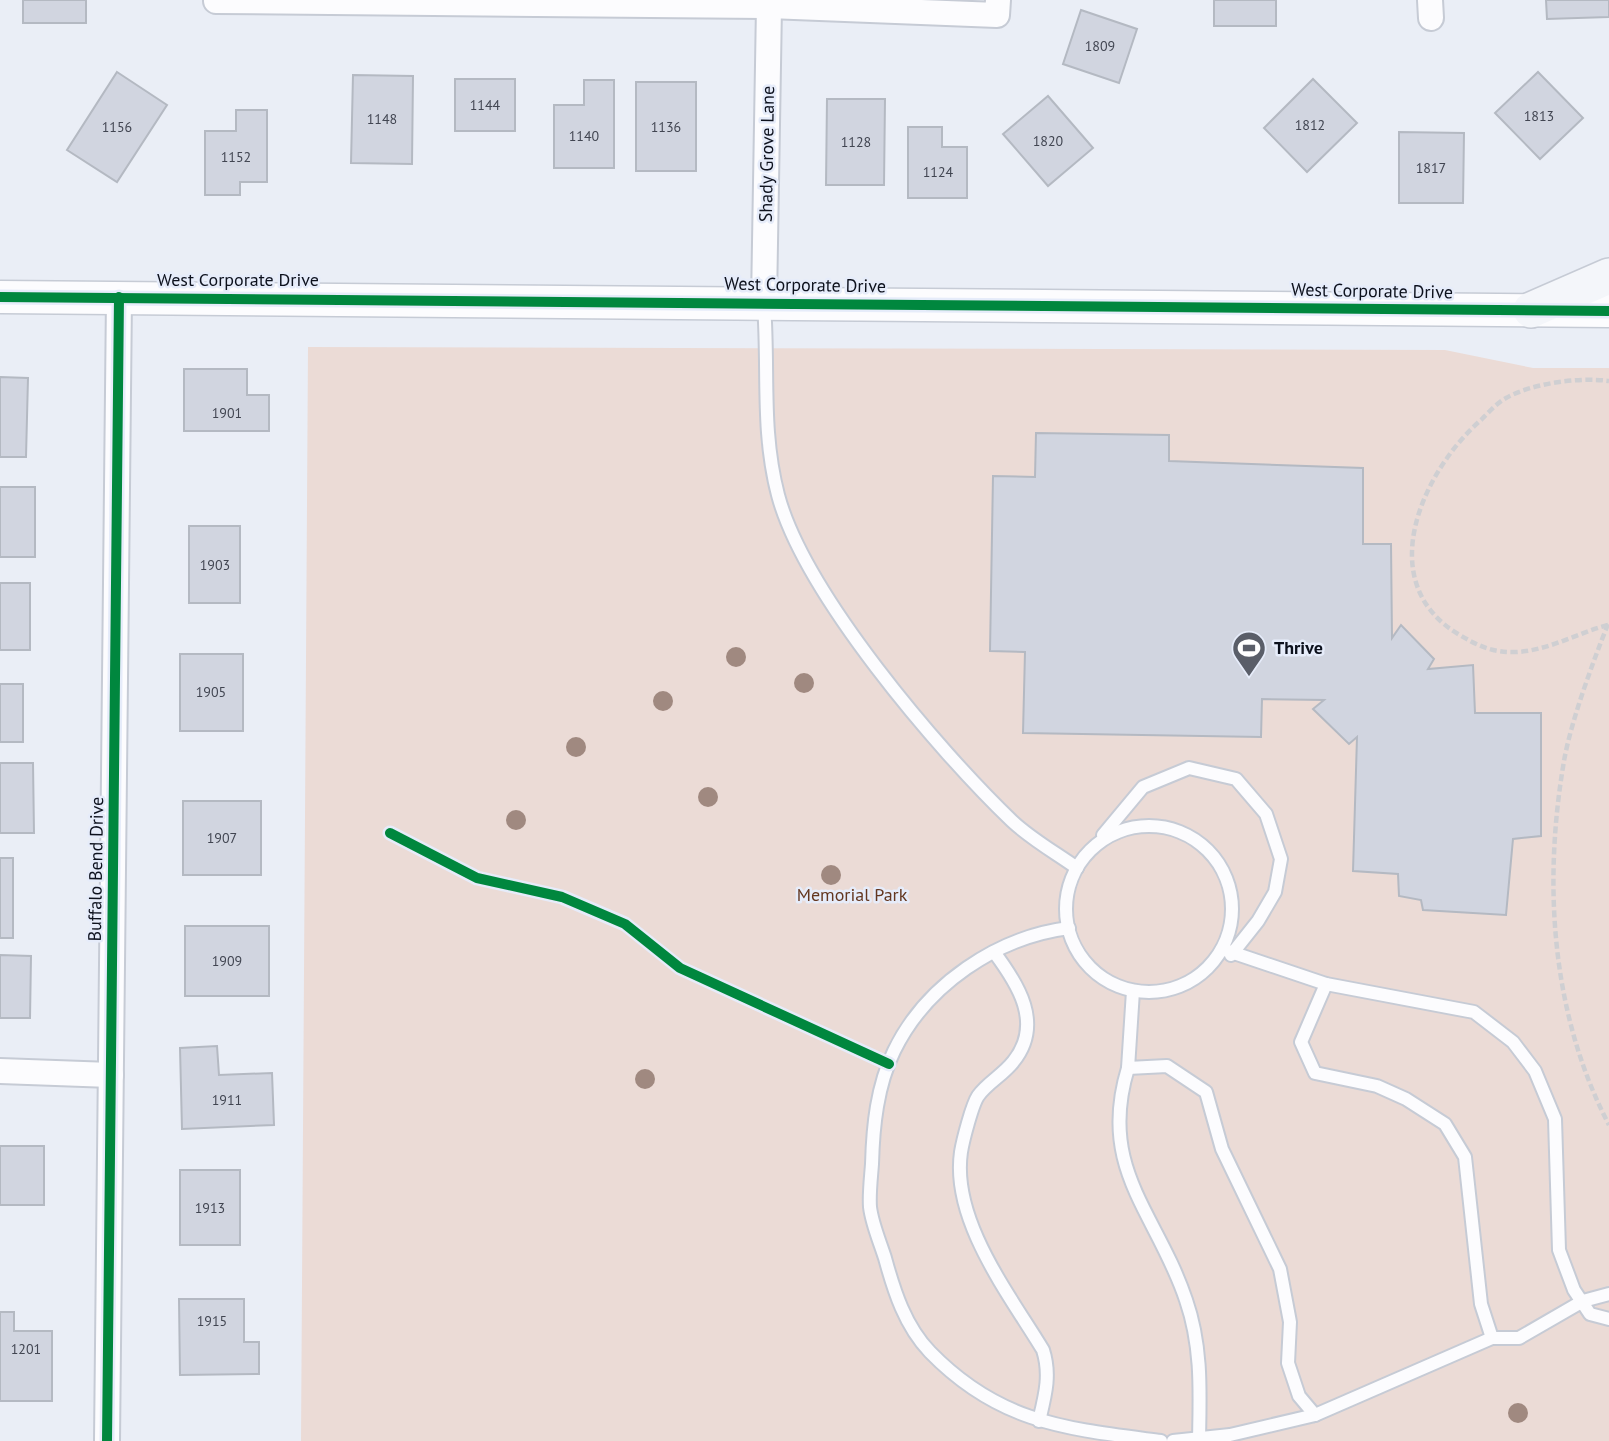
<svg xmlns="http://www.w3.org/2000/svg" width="1609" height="1441" viewBox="0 0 1609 1441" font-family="'PT Sans',sans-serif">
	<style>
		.green { fill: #ebdbd6 }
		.building { fill: #d1d5e0; stroke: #b4b9c2; stroke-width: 2 }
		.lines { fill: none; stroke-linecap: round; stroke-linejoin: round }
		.service-casing { stroke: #c6cbd5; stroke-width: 16 }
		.minor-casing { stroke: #c6cbd5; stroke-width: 28 }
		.tertiary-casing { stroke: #c6cbd5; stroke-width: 35 }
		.secondary-casing { stroke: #c6cbd5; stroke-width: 38 }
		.path { stroke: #cfcfd2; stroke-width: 4.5; stroke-dasharray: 7 3.5; stroke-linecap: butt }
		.service { stroke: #fcfcfe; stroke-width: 12 }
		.minor { stroke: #fcfcfe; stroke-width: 24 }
		.tertiary { stroke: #fcfcfe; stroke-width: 32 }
		.secondary { stroke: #f4f6fa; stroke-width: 35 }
		.cycleway-casing { stroke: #e6ecfa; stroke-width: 15 }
		.cycleway { stroke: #00873e; stroke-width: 10 }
		.tree { fill: #a08980 }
		.labels { text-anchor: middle; stroke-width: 5; stroke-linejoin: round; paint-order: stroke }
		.number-label { font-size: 14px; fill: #414551 }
		.street-label { font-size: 18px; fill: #0d111d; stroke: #e6ecfa }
		.poi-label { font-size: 18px; font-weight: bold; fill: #0d111d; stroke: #e6ecfa; text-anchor: start }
		.park-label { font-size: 18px; fill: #643720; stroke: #e6ecfa }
	</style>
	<rect width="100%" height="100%" fill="#eaeef6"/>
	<polygon class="green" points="308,347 1445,350 1533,368 1609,368 1609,1441 301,1441"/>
	<g class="building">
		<rect x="23" y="0" width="63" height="23"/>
		<rect x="1214" y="0" width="62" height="26"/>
		<polygon points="1546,0 1609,0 1609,17 1547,19"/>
		<polygon points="1081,10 1137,29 1119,83 1063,64"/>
		<polygon points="117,72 167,105 117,182 67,150"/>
		<polygon points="1538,72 1583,118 1540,159 1495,113"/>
		<polygon points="353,75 413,76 412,164 351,163"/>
		<rect x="455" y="79" width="60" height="52"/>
		<polygon points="1313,79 1357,123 1307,172 1264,128"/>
		<polygon points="584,80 614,80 614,168 554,168 554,105 584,105"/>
		<rect x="636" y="82" width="60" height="89"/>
		<polygon points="1048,96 1093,148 1048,186 1003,134"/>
		<polygon points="827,99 885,99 884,185 826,185"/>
		<polygon points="236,110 267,110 267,182 240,182 240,195 205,195 205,131 236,131"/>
		<polygon points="908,127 942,127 942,147 967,147 967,198 908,198"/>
		<polygon points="1399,132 1464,133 1463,203 1399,203"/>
		<polygon points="184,369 247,369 247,395 269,395 269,431 184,431"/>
		<polygon points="0,377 28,378 26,457 0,457"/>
		<polygon points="1036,433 1169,435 1169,461 1363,468 1363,544 1391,544 1392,638 1401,625 1434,659 1428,669 1473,665 1475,713 1541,713 1541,836 1513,839 1506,915 1423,910 1421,900 1399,896 1398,874 1353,871 1357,737 1349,744 1313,709 1324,700 1262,699 1261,737 1023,733 1025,652 990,651 993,476 1035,477"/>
		<rect x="0" y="487" width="35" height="70"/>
		<rect x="189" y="526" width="51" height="77"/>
		<rect x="0" y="583" width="30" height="67"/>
		<rect x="180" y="654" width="63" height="77"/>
		<rect x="0" y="684" width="23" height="58"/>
		<polygon points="0,763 33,763 34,833 0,833"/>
		<rect x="183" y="801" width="78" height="74"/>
		<rect x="0" y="858" width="13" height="80"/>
		<rect x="185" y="926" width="84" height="70"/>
		<polygon points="0,955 31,956 30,1018 0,1018"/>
		<polygon points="217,1046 219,1075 272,1073 274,1125 182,1129 180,1048"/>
		<rect x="0" y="1146" width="44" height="59"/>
		<rect x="180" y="1170" width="60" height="75"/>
		<polygon points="179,1299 244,1299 244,1342 259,1342 259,1374 180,1375"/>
		<polygon points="0,1312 14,1312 14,1331 52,1331 52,1401 0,1401"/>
	</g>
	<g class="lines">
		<g class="service-casing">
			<g id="service">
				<path d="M764,305c5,66 -3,125 14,190 26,98 160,255 234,326 19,18 44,32 65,47"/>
				<circle cx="1149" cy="909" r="83"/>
				<polyline points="1103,835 1143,787 1189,768 1236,779 1266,814 1281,859 1275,892 1258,921 1231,955"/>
				<path d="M1069,928c-72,9 -143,57 -175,123 -17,35 -21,75 -22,113 -1,14 -3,29 -2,43 2,17 10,35 15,51 9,33 20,68 45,94 70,72 138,77 231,89"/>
				<polyline points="1222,949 1326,984 1474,1012 1513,1042 1535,1071 1555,1119 1559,1250 1574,1290 1590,1314 1609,1319"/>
				<path d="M994,952c24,32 50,72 19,110 -10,13 -26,21 -35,34 -6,9 -15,44 -17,56 -10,68 48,142 82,198 8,25 2,46 -4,71"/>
				<polyline points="1326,984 1301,1042 1315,1073 1377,1086 1406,1099 1445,1124 1465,1157 1481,1304 1492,1338 1519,1338 1583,1301 1609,1294"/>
				<polyline points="1133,991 1128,1068 1167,1066 1206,1092 1222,1149 1280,1269 1290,1322 1288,1363 1299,1396 1315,1415 1492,1338"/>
				<path d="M1128,1068c-31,101 29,145 58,232 16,46 14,91 13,139"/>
				<polyline points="1173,1441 1230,1435 1315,1415"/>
			</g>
		</g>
		<g class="minor-casing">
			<g id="minor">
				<polyline points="1430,0 1431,18"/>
				<polyline points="216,1 769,6 997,15 998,0"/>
				<polyline points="764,302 769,6"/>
				<polyline points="0,1071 111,1075"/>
				<polyline points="107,1441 119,297"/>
			</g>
		</g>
		<g class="tertiary-casing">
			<polyline id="tertiary" points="0,297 1609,311"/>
		</g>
		<g class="secondary-casing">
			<polyline id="secondary" points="1531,310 1609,276"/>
		</g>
		<g class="path">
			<path d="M1608,624c-15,38 -37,97 -44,137 -21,122 -13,253 45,364"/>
			<path d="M1608,625c-31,8 -58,25 -91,27 -24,1 -39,-6 -59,-18 -86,-52 -36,-163 24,-215 7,-7 15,-16 24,-21 27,-15 73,-21 103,-17"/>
		</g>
		<use href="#service" class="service"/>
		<use href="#minor" class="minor"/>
		<use href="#tertiary" class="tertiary"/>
		<use href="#secondary" class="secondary"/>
		<g class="cycleway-casing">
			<g id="cycleway">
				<polyline points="0,297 1609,311"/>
				<polyline points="390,833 477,878 562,897 625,924 680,968 889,1064"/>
				<polyline points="107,1441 119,297"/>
			</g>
		</g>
		<use href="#cycleway" class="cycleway"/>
	</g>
	<g class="tree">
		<circle cx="736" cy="657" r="10"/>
		<circle cx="804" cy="683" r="10"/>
		<circle cx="663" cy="701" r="10"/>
		<circle cx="576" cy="747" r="10"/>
		<circle cx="708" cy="797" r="10"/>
		<circle cx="516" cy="820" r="10"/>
		<circle cx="831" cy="875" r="10"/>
		<circle cx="645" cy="1079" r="10"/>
		<circle cx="1518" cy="1413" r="10"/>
	</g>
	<defs>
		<g id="stadium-pin" transform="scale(1.75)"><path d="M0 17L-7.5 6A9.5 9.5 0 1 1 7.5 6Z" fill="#5a5e69" stroke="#e6ecfa"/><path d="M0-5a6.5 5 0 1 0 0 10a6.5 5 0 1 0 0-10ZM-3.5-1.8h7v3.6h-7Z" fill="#fff"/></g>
	</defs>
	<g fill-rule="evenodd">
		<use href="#stadium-pin" x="1249" y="648"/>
	</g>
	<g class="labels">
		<g class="number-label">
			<text x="1100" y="51">1809</text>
			<text x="485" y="110">1144</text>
			<text x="1539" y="121">1813</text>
			<text x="382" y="124">1148</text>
			<text x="1310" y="130">1812</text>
			<text x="117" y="132">1156</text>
			<text x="666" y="132">1136</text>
			<text x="584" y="141">1140</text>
			<text x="1048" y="146">1820</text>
			<text x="856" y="147">1128</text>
			<text x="236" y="162">1152</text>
			<text x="1431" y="173">1817</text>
			<text x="938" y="177">1124</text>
			<text x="227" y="418">1901</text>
			<text x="215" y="570">1903</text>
			<text x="211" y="697">1905</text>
			<text x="222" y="843">1907</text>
			<text x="227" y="966">1909</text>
			<text x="227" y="1105">1911</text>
			<text x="210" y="1213">1913</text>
			<text x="212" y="1326">1915</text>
			<text x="26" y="1354">1201</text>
		</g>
		<g class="street-label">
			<text transform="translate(767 154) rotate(-89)" y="6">Shady Grove Lane</text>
			<text x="238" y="286">West Corporate Drive</text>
			<text transform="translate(805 285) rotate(1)" y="6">West Corporate Drive</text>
			<text transform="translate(1372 291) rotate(1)" y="6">West Corporate Drive</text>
			<text transform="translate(96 869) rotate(-89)" y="6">Buffalo Bend Drive</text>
		</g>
		<g class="poi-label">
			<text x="1274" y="654">Thrive</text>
		</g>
		<g class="park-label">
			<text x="852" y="901">Memorial Park</text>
		</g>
	</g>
</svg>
